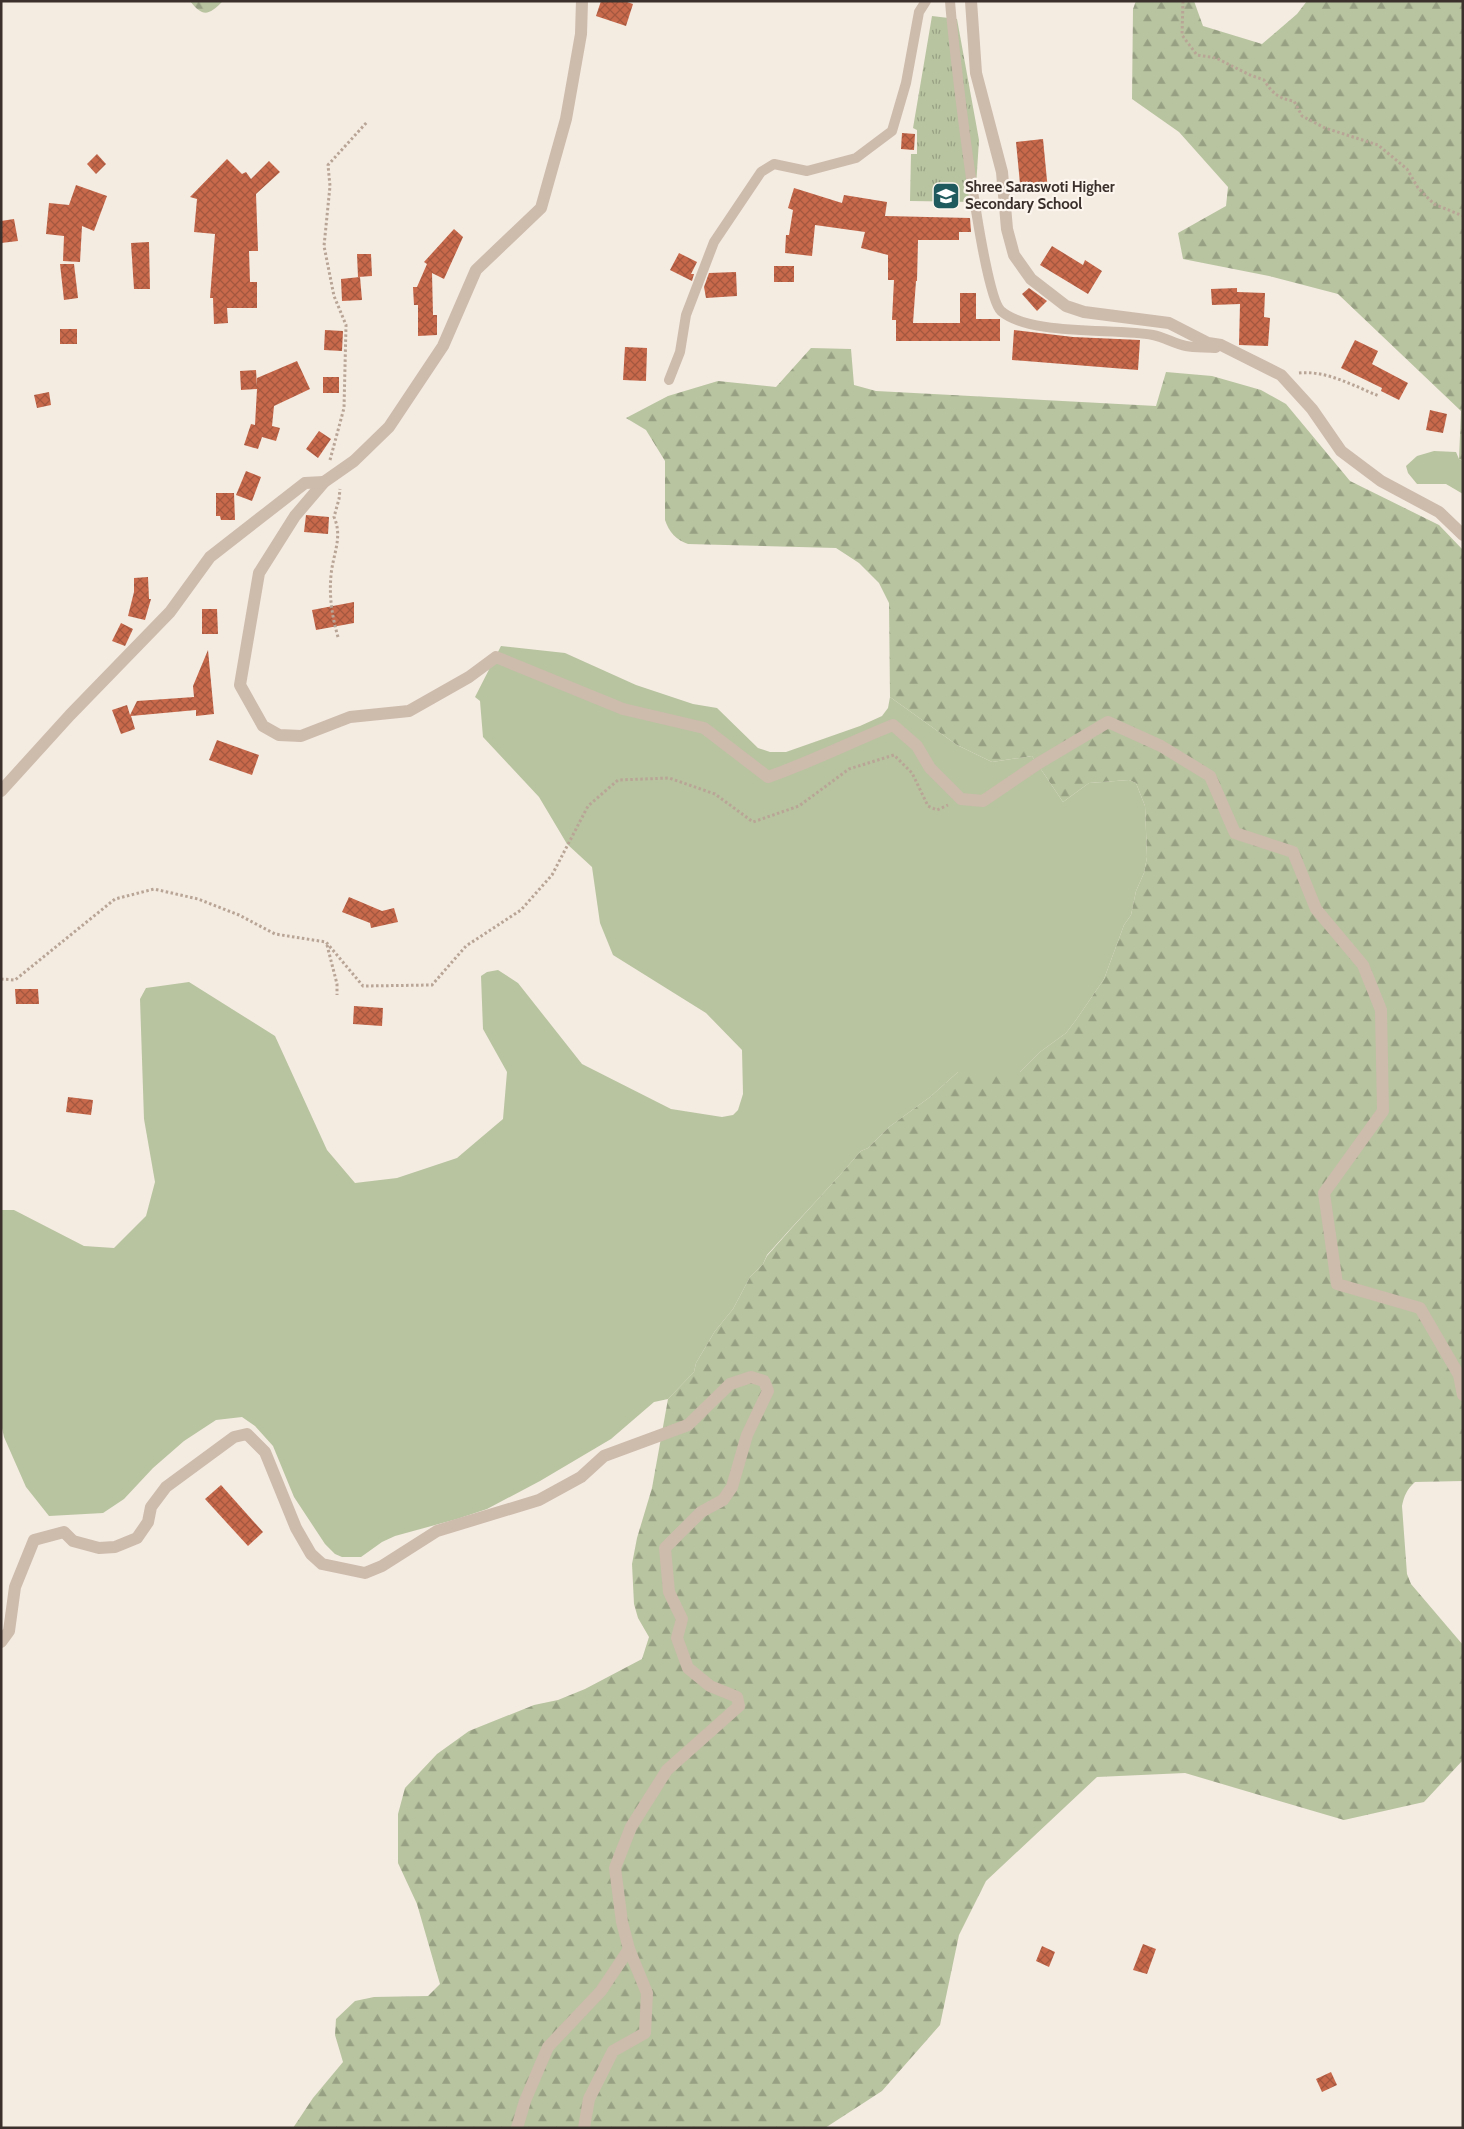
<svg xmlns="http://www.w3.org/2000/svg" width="1464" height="2129" viewBox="0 0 1464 2129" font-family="Cabin,sans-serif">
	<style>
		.grass { fill: #b8c4a0 }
		.forest { fill: url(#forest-firs) }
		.park { fill: url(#park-tufts) }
		.building { fill: url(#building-cross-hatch) }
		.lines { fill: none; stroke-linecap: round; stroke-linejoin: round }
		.path { stroke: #b9a596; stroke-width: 3; stroke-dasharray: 2.5 2.5; stroke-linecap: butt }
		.service { stroke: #cdbbac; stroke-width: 10 }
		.minor { stroke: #cdbbac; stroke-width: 12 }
		.labels { text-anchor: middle; stroke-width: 4.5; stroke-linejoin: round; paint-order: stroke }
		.poi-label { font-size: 15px; font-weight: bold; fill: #3b302b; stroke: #fbf5ee; text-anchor: start }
	</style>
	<defs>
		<pattern id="forest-firs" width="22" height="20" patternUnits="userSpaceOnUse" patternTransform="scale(1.25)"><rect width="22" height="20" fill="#b8c4a0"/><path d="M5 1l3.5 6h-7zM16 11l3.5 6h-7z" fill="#97a083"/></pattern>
		<pattern id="park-tufts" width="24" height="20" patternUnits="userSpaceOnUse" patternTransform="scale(1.25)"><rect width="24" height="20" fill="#b8c4a0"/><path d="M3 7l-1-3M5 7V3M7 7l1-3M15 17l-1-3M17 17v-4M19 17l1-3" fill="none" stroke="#97a083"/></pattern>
		<pattern id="building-cross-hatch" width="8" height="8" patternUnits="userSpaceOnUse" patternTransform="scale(1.25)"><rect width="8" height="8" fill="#c8694b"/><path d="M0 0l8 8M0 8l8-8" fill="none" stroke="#a4573f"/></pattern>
	</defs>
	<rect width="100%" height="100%" fill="#f4ebe1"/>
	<g class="grass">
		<polygon points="1434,451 1456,452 1459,459 1463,461 1463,494 1446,484 1417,484 1408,473 1406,466 1417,456"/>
		<path d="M501,646l64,7 71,32 57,19 24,4 41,40 12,4h16l74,-26 22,-10 6,-8 2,-11 67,48 35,17 40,-6 31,46 26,-19 40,-3 7,3 9,23 2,51 -3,16 -8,18 -5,24 -7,10 -20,54 -28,41 -10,13 -26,19 -20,20h-62l-28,25 -41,30 -21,21 -7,3c-31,36 -63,69 -94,104l-4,9 -13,13 -17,32 -18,22 -19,32 -2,9 -26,27 -14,3 -43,37 -71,42 -53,28 -30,10 -62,17 -13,6 -21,15h-19l-7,-3 -10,-10 -31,-47 -21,-51 -18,-20 -13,-9 -26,3 -32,21 -31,27 -29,31 -21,14 -54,3 -23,-29 -22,-50 -3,-13v-214h13l70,36 30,2 32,-32 9,-34 -11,-63 -4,-120 6,-11 43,-6 86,54 52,114 28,33 42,-5 60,-20 46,-39 4,-47 -24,-43 -2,-53 6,-4 11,-2 20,13 64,81 89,45 51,8 11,-2 5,-5 5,-16 -1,-44 -36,-37 -93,-58 -13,-32 -8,-56 -25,-23 -28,-47 -56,-60 -3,-36 -5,-4z"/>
	</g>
	<g class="forest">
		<path d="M190,1h33c-14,14 -20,17 -33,0z"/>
		<polygon points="1136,1 1194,1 1203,26 1262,44 1297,14 1307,1 1463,1 1463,461 1459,459 1461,411 1338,294 1269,276 1183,259 1178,233 1226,206 1228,187 1179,132 1132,99 1133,9"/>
		<path d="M811,348l40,1 3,36 22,6 280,15 10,-34 46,4 49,14 25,14 64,77 89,44 24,25v931l-48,1c-8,7 -11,14 -13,24l5,68 4,10 52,61v115l-39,42 -80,18 -159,-47 -88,4 -111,104 -27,54 -19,90 -58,66 -57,37h-532l20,-30 30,-36 -8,-27 1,-16 19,-18 19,-4 54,-1 12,-12 -23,-80 -19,-41v-49l7,-26 32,-34 32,-23 65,-26 24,-5 27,-11 57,-30 7,-22 -11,-19 -4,-14 -2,-40 5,-26 15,-50 16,-89 26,-27 2,-9 19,-32 18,-22 17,-32 13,-13 4,-8c31,-36 63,-69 94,-105l7,-3 21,-21 41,-30 28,-25h62l20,-20 26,-19 10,-13 28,-41 20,-54 7,-10 5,-24 8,-18 3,-16 -2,-51 -9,-23 -7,-3 -40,3 -26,19 -31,-46 -40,6 -35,-17 -67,-48 -1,-94 -10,-20 -20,-20 -23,-15 -148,-4c-12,-4 -19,-12 -23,-24v-59l-19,-31 -20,-12 42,-22 50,-15 58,6z"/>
	</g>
	<polygon class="park" points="932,16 957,19 979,140 975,202 910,201 911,154 917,154 917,130 913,128"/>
	<g class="building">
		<polygon points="601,1 624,1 633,4 626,26 596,16"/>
		<polygon points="902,133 915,134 914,150 901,149"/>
		<polygon points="1043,139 1048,191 1021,194 1016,142"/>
		<polygon points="97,154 106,164 96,174 87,164"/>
		<polygon points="227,159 242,174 246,172 251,179 269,161 280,172 256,194 258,251 249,251 250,282 257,282 257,308 227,308 228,323 214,324 213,298 210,298 215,234 194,232 197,199 190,197"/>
		<polygon points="76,185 107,196 94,231 82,226 80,262 63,261 64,236 46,234 49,203 69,205"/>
		<polygon points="794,188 842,203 844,195 887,202 885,216 970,218 971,232 959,232 959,240 918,240 917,281 916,281 913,323 960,323 960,293 976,293 976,319 1000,319 1000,341 896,341 896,320 892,320 894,280 888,280 888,255 861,248 865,232 815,225 812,256 785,253 786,235 789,235 793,210 788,208"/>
		<polygon points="14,219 18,241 1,243 1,221"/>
		<polygon points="454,229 463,237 444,279 432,273 433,315 437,315 437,335 418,336 418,305 414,305 413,287 417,287 427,264 424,262"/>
		<polygon points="149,242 150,289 134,289 131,243"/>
		<polygon points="1052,246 1083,265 1085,260 1102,271 1088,294 1040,265"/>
		<polygon points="679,253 697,262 691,274 694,274 692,281 670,270"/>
		<polygon points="357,254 371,254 372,276 358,277"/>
		<polygon points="60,264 74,264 78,298 64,300"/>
		<rect x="774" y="266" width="20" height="16"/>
		<polygon points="736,272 737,296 706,298 704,287 709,273"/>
		<polygon points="360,277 362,300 342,301 341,279"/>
		<polygon points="1029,288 1047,301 1037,311 1022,294"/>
		<polygon points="1237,288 1237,292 1265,293 1264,317 1270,318 1268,346 1239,345 1240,304 1212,305 1211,289"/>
		<rect x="60" y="329" width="17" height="15"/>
		<polygon points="325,330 343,331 342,351 324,350"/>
		<polygon points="1014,330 1073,337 1140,340 1138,370 1012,360"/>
		<polygon points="1355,340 1378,351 1372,364 1408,383 1399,400 1381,391 1382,388 1341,368"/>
		<polygon points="625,347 647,348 646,381 623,380"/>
		<polygon points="297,361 310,389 274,406 272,426 280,428 276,441 262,437 258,449 244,445 251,424 255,425 257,389 241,390 240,371 256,370 257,386 257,378"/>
		<rect x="323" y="377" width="16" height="16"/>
		<polygon points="49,392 51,405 37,408 34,395"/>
		<polygon points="1430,410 1447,414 1443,433 1426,430"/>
		<polygon points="319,431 331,439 318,458 306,449"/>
		<polygon points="246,471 261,477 252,501 236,495"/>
		<polygon points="216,493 234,493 235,520 221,520 220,516 216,516"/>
		<polygon points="306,515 329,517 328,534 304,532"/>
		<polygon points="148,577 149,599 151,599 145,620 128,616 134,592 134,578"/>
		<polygon points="354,602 354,623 316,630 312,610"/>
		<polygon points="202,609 217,609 218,634 202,634"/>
		<polygon points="121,623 133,629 125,646 112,641"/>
		<polygon points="208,650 214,714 196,716 196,710 131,716 135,729 121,734 112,710 127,705 130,715 137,701 194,697 193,686"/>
		<polygon points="217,740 259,755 252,775 209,760"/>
		<polygon points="349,897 382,911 394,908 398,922 371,928 370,923 342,912"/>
		<polygon points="15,989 38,989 39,1004 16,1004"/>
		<polygon points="354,1006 383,1008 382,1026 353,1024"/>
		<polygon points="68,1097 93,1100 91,1115 66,1112"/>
		<polygon points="221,1485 263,1532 248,1546 205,1499"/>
		<polygon points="1143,1944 1156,1949 1147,1974 1133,1970"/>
		<polygon points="1042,1946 1055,1952 1049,1967 1036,1961"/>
		<polygon points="1331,2072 1337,2085 1322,2092 1316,2079"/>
	</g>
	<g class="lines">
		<g class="path">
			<path d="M1183,1l-1,34 15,20 19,3 34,17 14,5c8,13 15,19 30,21l8,15 23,12 53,17 29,24 11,19 16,16 29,12"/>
			<path d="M1299,373c27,-3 55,13 80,23"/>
			<polyline points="330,460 344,408 346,325 334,296 324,246 330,186 328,165 367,122"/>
			<path d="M338,637c-6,-21 -9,-40 -7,-62 2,-21 12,-38 3,-58l5,-18 1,-10"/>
			<polyline points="327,945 337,984 337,995"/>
			<polyline points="1,979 15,980 115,899 154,889 198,899 239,915 275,934 326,942 363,986 432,985 466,946 521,910 552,875 588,806 618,780 669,778 715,794 753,822 799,806 849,769 894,755 912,773 928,806 937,810 948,805"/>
		</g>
		<g class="service">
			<path d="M950,1c3,41 31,292 51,310 29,25 113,17 152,24 11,2 22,9 33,11 9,2 20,1 30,2"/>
			<polyline points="669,380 680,352 686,315 714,242 761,172 774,164 807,171 856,158 892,131 906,83 919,12 926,1"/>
		</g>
		<g class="minor">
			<path d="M582,1l-1,33 -15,85 -25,89 -65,62 -33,76 -54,81 -35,34 -30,21 -29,34 -36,57 -19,112 23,41 16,9 22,1 49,-19 59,-6 60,-34 27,-20 127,52 81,19 64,49c43,-15 83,-35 125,-52l24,21 13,22 31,31 22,2 56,-38 69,-41 53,24 49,30 25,57 58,19 23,57 47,56 18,45 2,101 -59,82 13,91 83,24 39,67 4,20"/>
			<polyline points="971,1 976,73 1002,172 1007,229 1014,255 1031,279 1066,306 1084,312 1169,323 1208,343 1221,345 1281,375 1312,409 1341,451 1381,481 1439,512 1463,535"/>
			<polyline points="1,791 70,715 170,612 210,557 305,483 324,482"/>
			<polyline points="1,1642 9,1631 15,1587 34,1540 64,1532 73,1541 99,1548 115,1547 137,1538 148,1522 151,1507 166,1487 234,1437 247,1434 265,1452 296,1528 311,1554 322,1564 365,1573 382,1566 437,1531 539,1500 581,1477 604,1456 688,1425 730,1384 751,1377 764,1381 768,1391 747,1435 732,1487 723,1500 701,1512 665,1548 669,1592 682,1619 677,1638 688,1668 710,1686 737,1697 739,1706 667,1770 631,1827 615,1868 622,1922 629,1949 647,1993 645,2033 613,2051 589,2099 584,2128"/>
			<polyline points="517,2128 525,2101 548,2047 601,1991 629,1949"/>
		</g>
	</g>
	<defs>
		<g id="school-square" transform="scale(1.4375)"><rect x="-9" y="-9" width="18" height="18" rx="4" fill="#1f5a5e" stroke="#fbf5ee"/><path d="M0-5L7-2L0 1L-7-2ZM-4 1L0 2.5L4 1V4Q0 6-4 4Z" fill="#fff"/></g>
	</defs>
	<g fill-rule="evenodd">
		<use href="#school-square" x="946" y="196"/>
	</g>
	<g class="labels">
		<g class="poi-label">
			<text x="965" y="192">Shree Saraswoti Higher<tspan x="965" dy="17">Secondary School</tspan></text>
		</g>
	</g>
	<rect width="1464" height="2129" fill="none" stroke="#3b302b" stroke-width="5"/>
</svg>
